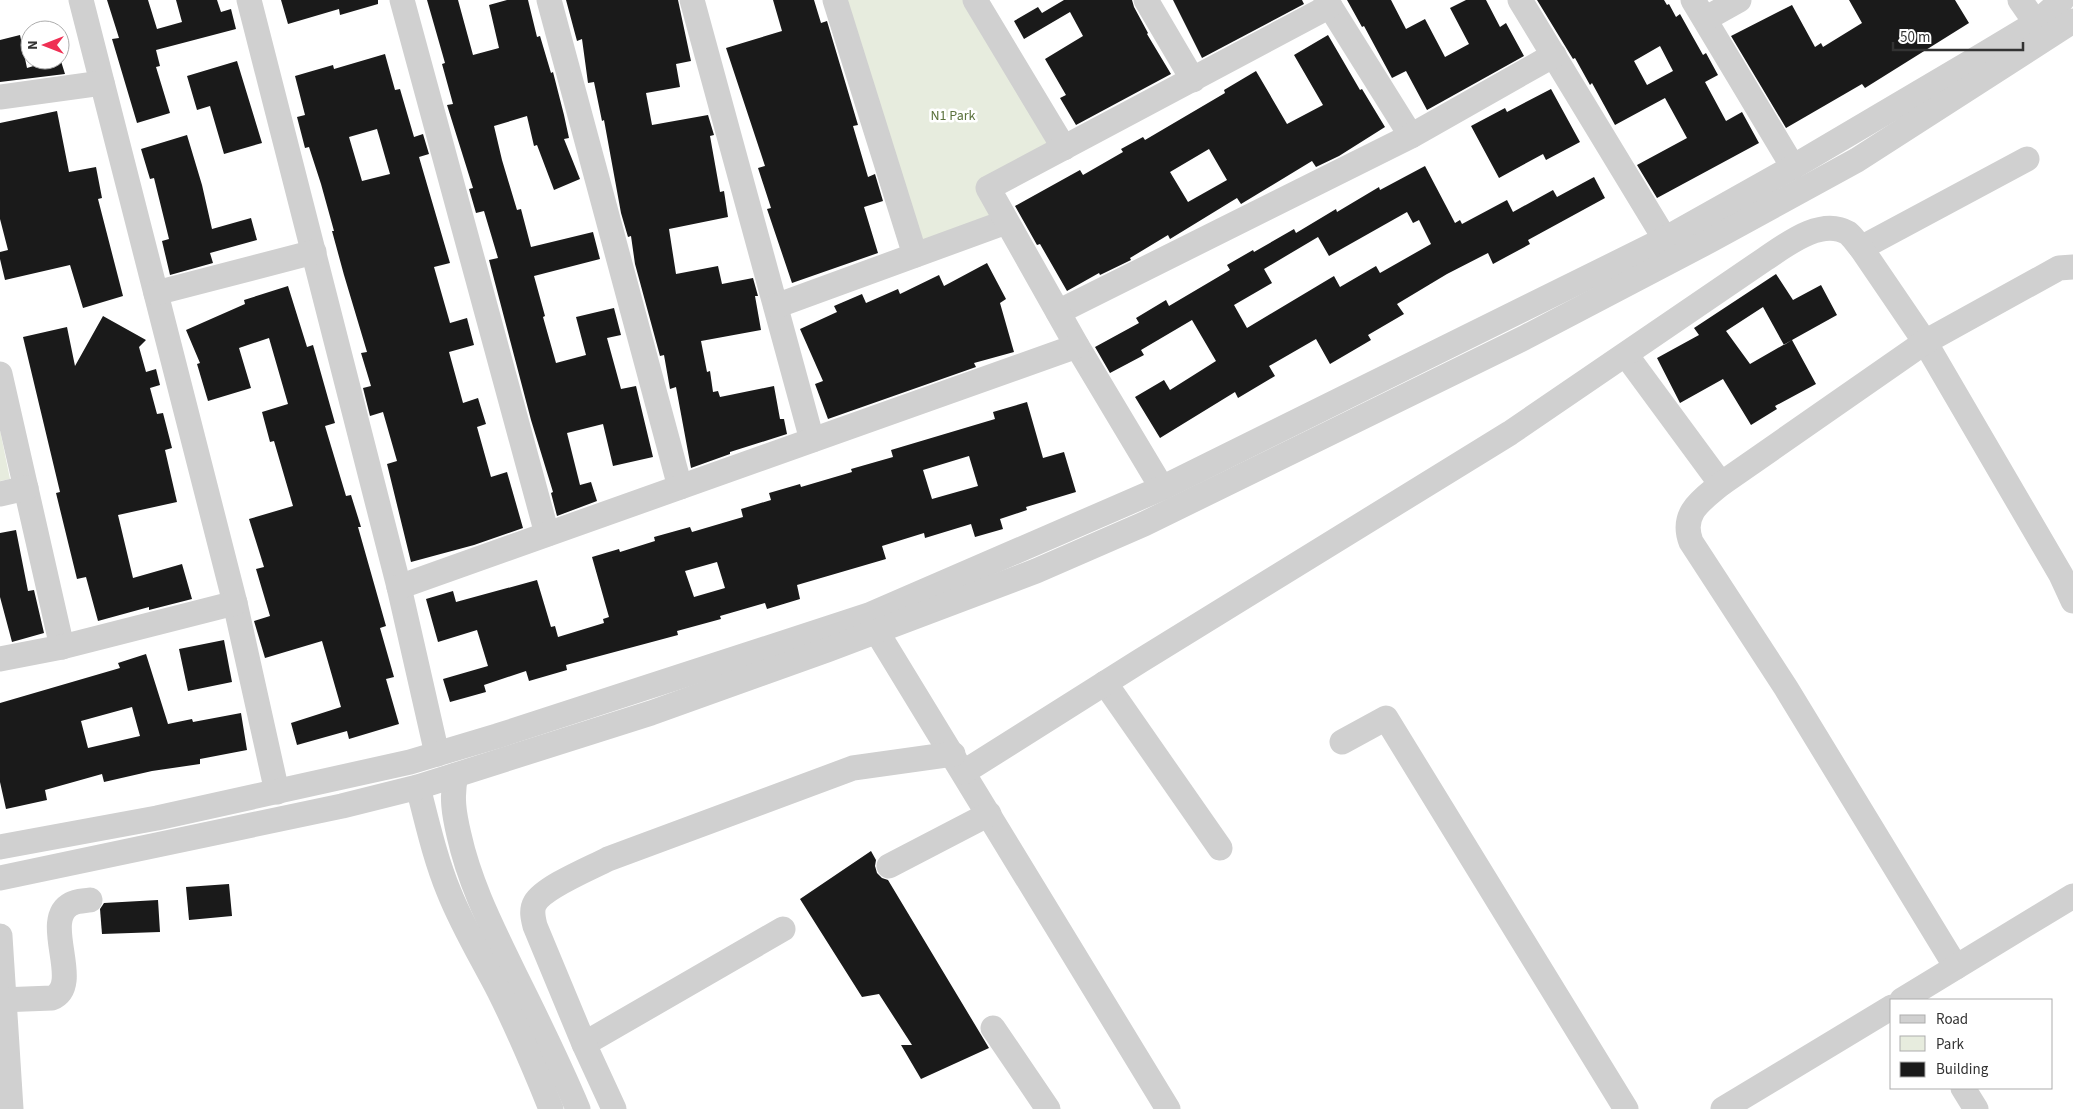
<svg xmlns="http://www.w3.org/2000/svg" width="2073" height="1109" viewBox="0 0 2073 1109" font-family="'Source Sans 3',sans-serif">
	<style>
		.green { fill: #e7ecde }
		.building { fill: #1a1a1a; fill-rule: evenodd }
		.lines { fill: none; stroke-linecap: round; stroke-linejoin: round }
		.minor { stroke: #d0d0d0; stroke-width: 25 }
		.labels { text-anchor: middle; stroke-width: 5; stroke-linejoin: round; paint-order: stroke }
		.park-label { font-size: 14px; fill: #5b723c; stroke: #fff }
	</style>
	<rect width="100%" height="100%" fill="#fff"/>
	<g class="green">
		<polygon points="835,0 975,0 1064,148 988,188 1006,222 915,255"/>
		<polygon points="0,430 10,479 0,481"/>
	</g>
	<g class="building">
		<polygon points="107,0 148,0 157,29 182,22 176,0 217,0 221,12 231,9 236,29 156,50 160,66 156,67 170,113 137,123 112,39 119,38"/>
		<polygon points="281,0 378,0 378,4 340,15 339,9 288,24"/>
		<polygon points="427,0 458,0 473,55 499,48 489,5 507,0 528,0 537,37 540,36 551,73 553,72 564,115 569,138 564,139 580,179 554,190 537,145 534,146 527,116 494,126 502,160 517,210 521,209 531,247 593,232 600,259 534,276 545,316 543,317 556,363 586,355 576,317 614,308 621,335 607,338 621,389 636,386 653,457 613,466 603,424 567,433 580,485 591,482 597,501 557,516 551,493 553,492 531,420 489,260 498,258 484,211 476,213 469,189 473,188 447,105 453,104 442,64 445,63"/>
		<polygon points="566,0 678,0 691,61 676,64 680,87 646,93 652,125 708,115 714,135 710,136 720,192 724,191 728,217 669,229 676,274 718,266 722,284 753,278 758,296 755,296 761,330 701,341 707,372 710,371 713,392 718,391 720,397 774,386 780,419 784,419 787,434 730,452 730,454 691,468 676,387 670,389 664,355 660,356 635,264 631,236 628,237 621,213 604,120 602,121 594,82 588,83 582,39 577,41"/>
		<polygon points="773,0 814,0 821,23 827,21 858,125 853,126 868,177 875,174 883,201 864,207 878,253 792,283 767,209 771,208 758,168 765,166 726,48 782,31"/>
		<polygon points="1064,0 1132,0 1134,7 1148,33 1147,34 1171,74 1076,125 1060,98 1066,95 1045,59 1083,36 1070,12 1024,39 1014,21 1038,7 1042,13"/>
		<polygon points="1173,0 1302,0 1304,4 1202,58"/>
		<polygon points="1347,0 1391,0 1406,29 1425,19 1445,57 1469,44 1450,8 1466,0 1486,0 1500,27 1506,23 1524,56 1427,110 1406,71 1392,78 1364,26 1362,27"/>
		<path d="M1537,0h127l3,5 2,-1 7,13 4,-3 23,41 3,-2 12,22 -13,7 21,39 16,-9 17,31 -102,55 -20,-33 50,-27 -22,-40 -50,27 -23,-42 -2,2 -15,-27 -2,1zM1660,46l13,25 -26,14 -13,-24z"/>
		<polygon points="1849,0 1955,0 1969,23 1865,88 1862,84 1786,128 1731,36 1792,5 1815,47 1821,43 1823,47 1862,23"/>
		<polygon points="20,35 27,68 53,60 60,60 60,58 65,74 0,82 0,40"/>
		<path d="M1328,35l32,55 2,-1 23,38 -46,29 -23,11 -4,-6 -71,43 -4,-6 -67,41 -2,-4 -38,23 1,2 -31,15 -1,-2 -32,18 -27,-47 -3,1 -22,-39 65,-36 3,5 40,-23 -2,-3 22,-12 2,3 80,-47 -1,-3 32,-19 31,53 36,-19 -29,-50zM1209,149l18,31 -39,22 -18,-30z"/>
		<path d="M385,54l10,36 5,-1 14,48 9,-3 6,20 -10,3 31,106 -16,4 16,56 17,-5 7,27 -25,7 14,51 15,-5 8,26 -9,3 14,50 16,-5 16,56 -49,17 -63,17 -24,-98 10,-3 -14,-49 -13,4 -7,-28 8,-2 -10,-33 6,-1 -23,-77 -12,-44h2l-13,-47 -12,-37 -4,1 -8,-31 8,-2 -10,-39 38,-11 1,4zM377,129l13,45 -28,7 -13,-44z"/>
		<polygon points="237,61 262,143 224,154 210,106 197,110 187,76"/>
		<polygon points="1551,89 1580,142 1546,160 1543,154 1499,178 1471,126 1505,108 1507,112"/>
		<polygon points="57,111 69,172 96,167 102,198 98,199 123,296 83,308 70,265 5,280 0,259 0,252 8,250 0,219 0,123"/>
		<polygon points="187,135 202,185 212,229 251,218 257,240 210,253 213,263 170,275 162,241 169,239 154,178 150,179 141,149"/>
		<path d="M1425,166l30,57 5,-3 2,4 45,-24 6,12 40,-22 4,7 37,-20 11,21 -77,42 2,4 -37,20 -5,-11 -41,21 -50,30 7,10 -36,21 3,5 -41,24 -14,-25 -47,27 6,10 -37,22 -3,-6 -75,46 -25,-41 29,-17 6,10 46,-29 -24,-41 -51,30 3,5 -34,18 -15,-26 44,-24 -3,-5 30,-18 3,6 61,-36 -3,-5 26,-15 1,2 40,-23 2,4 40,-24 1,3 42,-25 1,3zM1407,212l6,11 6,-3 12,24 -51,29 -4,-7 -36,21 -6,-11 -87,52 -13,-23 38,-22 -8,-14 54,-32 11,19z"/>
		<polygon points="987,263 1006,299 1000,303 1014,352 974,363 976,367 828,419 815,384 823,381 800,329 837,312 834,306 862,294 866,303 898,289 900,294 939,275 944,286"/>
		<path d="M1776,274l17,26 28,-15 16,30 -45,25 24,44 -41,22 2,3 -26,16 -28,-46 -43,24 -23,-45 42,-23 -5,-7zM1763,307l21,38 8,-5 -42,24 -24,-33z"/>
		<polygon points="288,286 307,347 313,345 335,423 325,426 346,496 351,495 361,527 358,527 386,626 380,628 394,677 386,679 399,724 349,739 347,731 297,745 291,723 341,707 322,641 265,658 254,621 270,616 256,569 264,567 249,519 293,506 274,441 270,442 262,412 288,404 269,338 239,348 251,388 208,401 197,364 200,363 186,330 245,304 244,300"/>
		<polygon points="103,316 146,340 139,347 146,372 156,369 160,385 150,388 157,414 163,413 172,448 165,450 177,502 118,515 133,578 182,564 192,599 149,610 149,607 98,621 86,577 77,579 56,493 60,492 23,337 67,327 75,366"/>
		<path d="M1027,402l16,56 21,-6 12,40 -50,15 1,3 -27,9 3,10 -28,8 -4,-13 -46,14 -1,-5 -42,13 4,13 -89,26 3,14 -33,10 -2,-6 -45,13 1,3 -44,12 1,4 -112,30 1,5 -38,11 -3,-10 -42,14 2,7 -36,10 -7,-23 45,-13 -11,-36 -39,12 -12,-43 27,-8 3,11 81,-22 14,47 4,-1 3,11 46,-14 -1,-4 6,-2 -17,-60 27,-8 1,3 35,-11 -1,-4 36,-10 2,5 51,-15 -2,-8 30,-9 -2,-7 31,-9 1,3 51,-15 -1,-3 42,-12 -2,-7 104,-31 -2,-7zM969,456l9,30 -46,13 -9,-29zM717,562l8,26 -31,9 -9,-26z"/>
		<polygon points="16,530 28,591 34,590 44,633 12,642 0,597 0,533"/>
		<polygon points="224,640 232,682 188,691 179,649"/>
		<path d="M146,654l22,70 24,-5 1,3 48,-9 6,37 -47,9v5l-48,7 -48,11 -2,-8 -57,16 2,10 -41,9 -6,-27v-79l120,-35 -2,-5zM132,707l8,29 -52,12 -7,-27z"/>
		<polygon points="871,851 876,860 875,866 877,873 882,878 888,880 989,1048 921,1079 901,1045 912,1045 879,994 862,997 800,899"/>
		<polygon points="229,884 232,916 189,920 186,887"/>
		<polygon points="158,900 160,932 102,934 100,909 104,903"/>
	</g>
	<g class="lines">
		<g class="minor">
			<polyline points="81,0 235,603 277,792"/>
			<polyline points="249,0 399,587 437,754"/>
			<polyline points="402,0 547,534"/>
			<polyline points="549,0 680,487"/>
			<polyline points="692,0 812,440"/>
			<polyline points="835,0 915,255"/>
			<polyline points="975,0 1064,148"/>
			<polyline points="1146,0 1193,80"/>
			<polyline points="1326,0 1411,136"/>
			<polyline points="1520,0 1665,239"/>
			<polyline points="1693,0 1793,167"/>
			<polyline points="2020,0 2036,23"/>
			<polyline points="1705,19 1739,0"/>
			<polyline points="0,97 102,83"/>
			<polyline points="1861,248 2027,159"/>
			<polyline points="156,293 314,252"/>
			<polyline points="776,306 1006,222"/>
			<polyline points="1058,312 1411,136 1554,55"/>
			<polyline points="1626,355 1721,484"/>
			<polyline points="0,374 62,647"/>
			<polyline points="1162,488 1077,346 988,188 1330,6"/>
			<polyline points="0,494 26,488"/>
			<polyline points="399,587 1077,346"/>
			<polyline points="877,632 1168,1109"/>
			<polyline points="0,659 62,647 235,603"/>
			<polyline points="1105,683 1220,848"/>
			<polyline points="1342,742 1386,718 1626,1109"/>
			<path d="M964,772l176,-111 370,-228 255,-174c21,-14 56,-42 83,-26 5,4 9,11 13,15l64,94 136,233 12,26"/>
			<path d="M456,775c-5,21 -2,39 3,60 11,50 34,94 56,140 22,44 44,89 63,134"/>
			<path d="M418,787c9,35 17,71 31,105 14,35 33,66 50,99 19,38 36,78 52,118"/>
			<polyline points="0,847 157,818 410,762 497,736 869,615 1162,488 1665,239 1793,167 1986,53 2036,23 2062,0"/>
			<polyline points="889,866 989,814"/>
			<polyline points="0,878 342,806 418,787 651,713 827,650 1036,571 1144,524 1524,338 1711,240 1857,160 2073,21"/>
			<polyline points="0,936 11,1109"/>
			<path d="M1956,967l-170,-279 -95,-146c-11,-29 11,-42 30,-58l204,-142 134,-74 14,-1"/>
			<path d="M0,1000l52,-2c32,-13 -12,-78 19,-94 5,-3 13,-3 19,-4"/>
			<polyline points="1902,1000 2073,896"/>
			<polyline points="993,1028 1048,1109"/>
			<polyline points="584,1044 783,929"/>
			<polyline points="1963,1088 1976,1109"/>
			<path d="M614,1109l-30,-65 -49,-118c-2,-8 -4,-16 0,-23 9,-16 56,-35 73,-44l245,-91 100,-14"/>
			<polyline points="1723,1109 1892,1007"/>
		</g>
	</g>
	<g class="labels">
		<g class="park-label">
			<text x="953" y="120">N1 Park</text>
		</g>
	</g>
	<rect x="1890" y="999" width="162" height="90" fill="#ffffff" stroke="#adadad"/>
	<rect x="1900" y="1015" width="25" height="8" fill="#d0d0d0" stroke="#adadad"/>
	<text x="1936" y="1024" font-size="15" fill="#333333">Road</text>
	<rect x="1900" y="1036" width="25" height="15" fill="#e7ecde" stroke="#adadad"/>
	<text x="1936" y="1049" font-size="15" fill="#333333">Park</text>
	<rect x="1900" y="1062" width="25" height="15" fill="#1a1a1a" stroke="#adadad"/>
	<text x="1936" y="1074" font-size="15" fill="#333333">Building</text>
	<g transform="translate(45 45) rotate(270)"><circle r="24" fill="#ffffff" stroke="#adadad"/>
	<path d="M0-4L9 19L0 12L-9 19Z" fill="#ef2f53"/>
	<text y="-8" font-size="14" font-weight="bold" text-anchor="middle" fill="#333333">N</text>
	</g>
	<path d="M1893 42v8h130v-8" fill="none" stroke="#333333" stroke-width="2.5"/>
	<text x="1900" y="42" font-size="15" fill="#333333" stroke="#ffffff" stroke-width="4" paint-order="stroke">50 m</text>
</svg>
